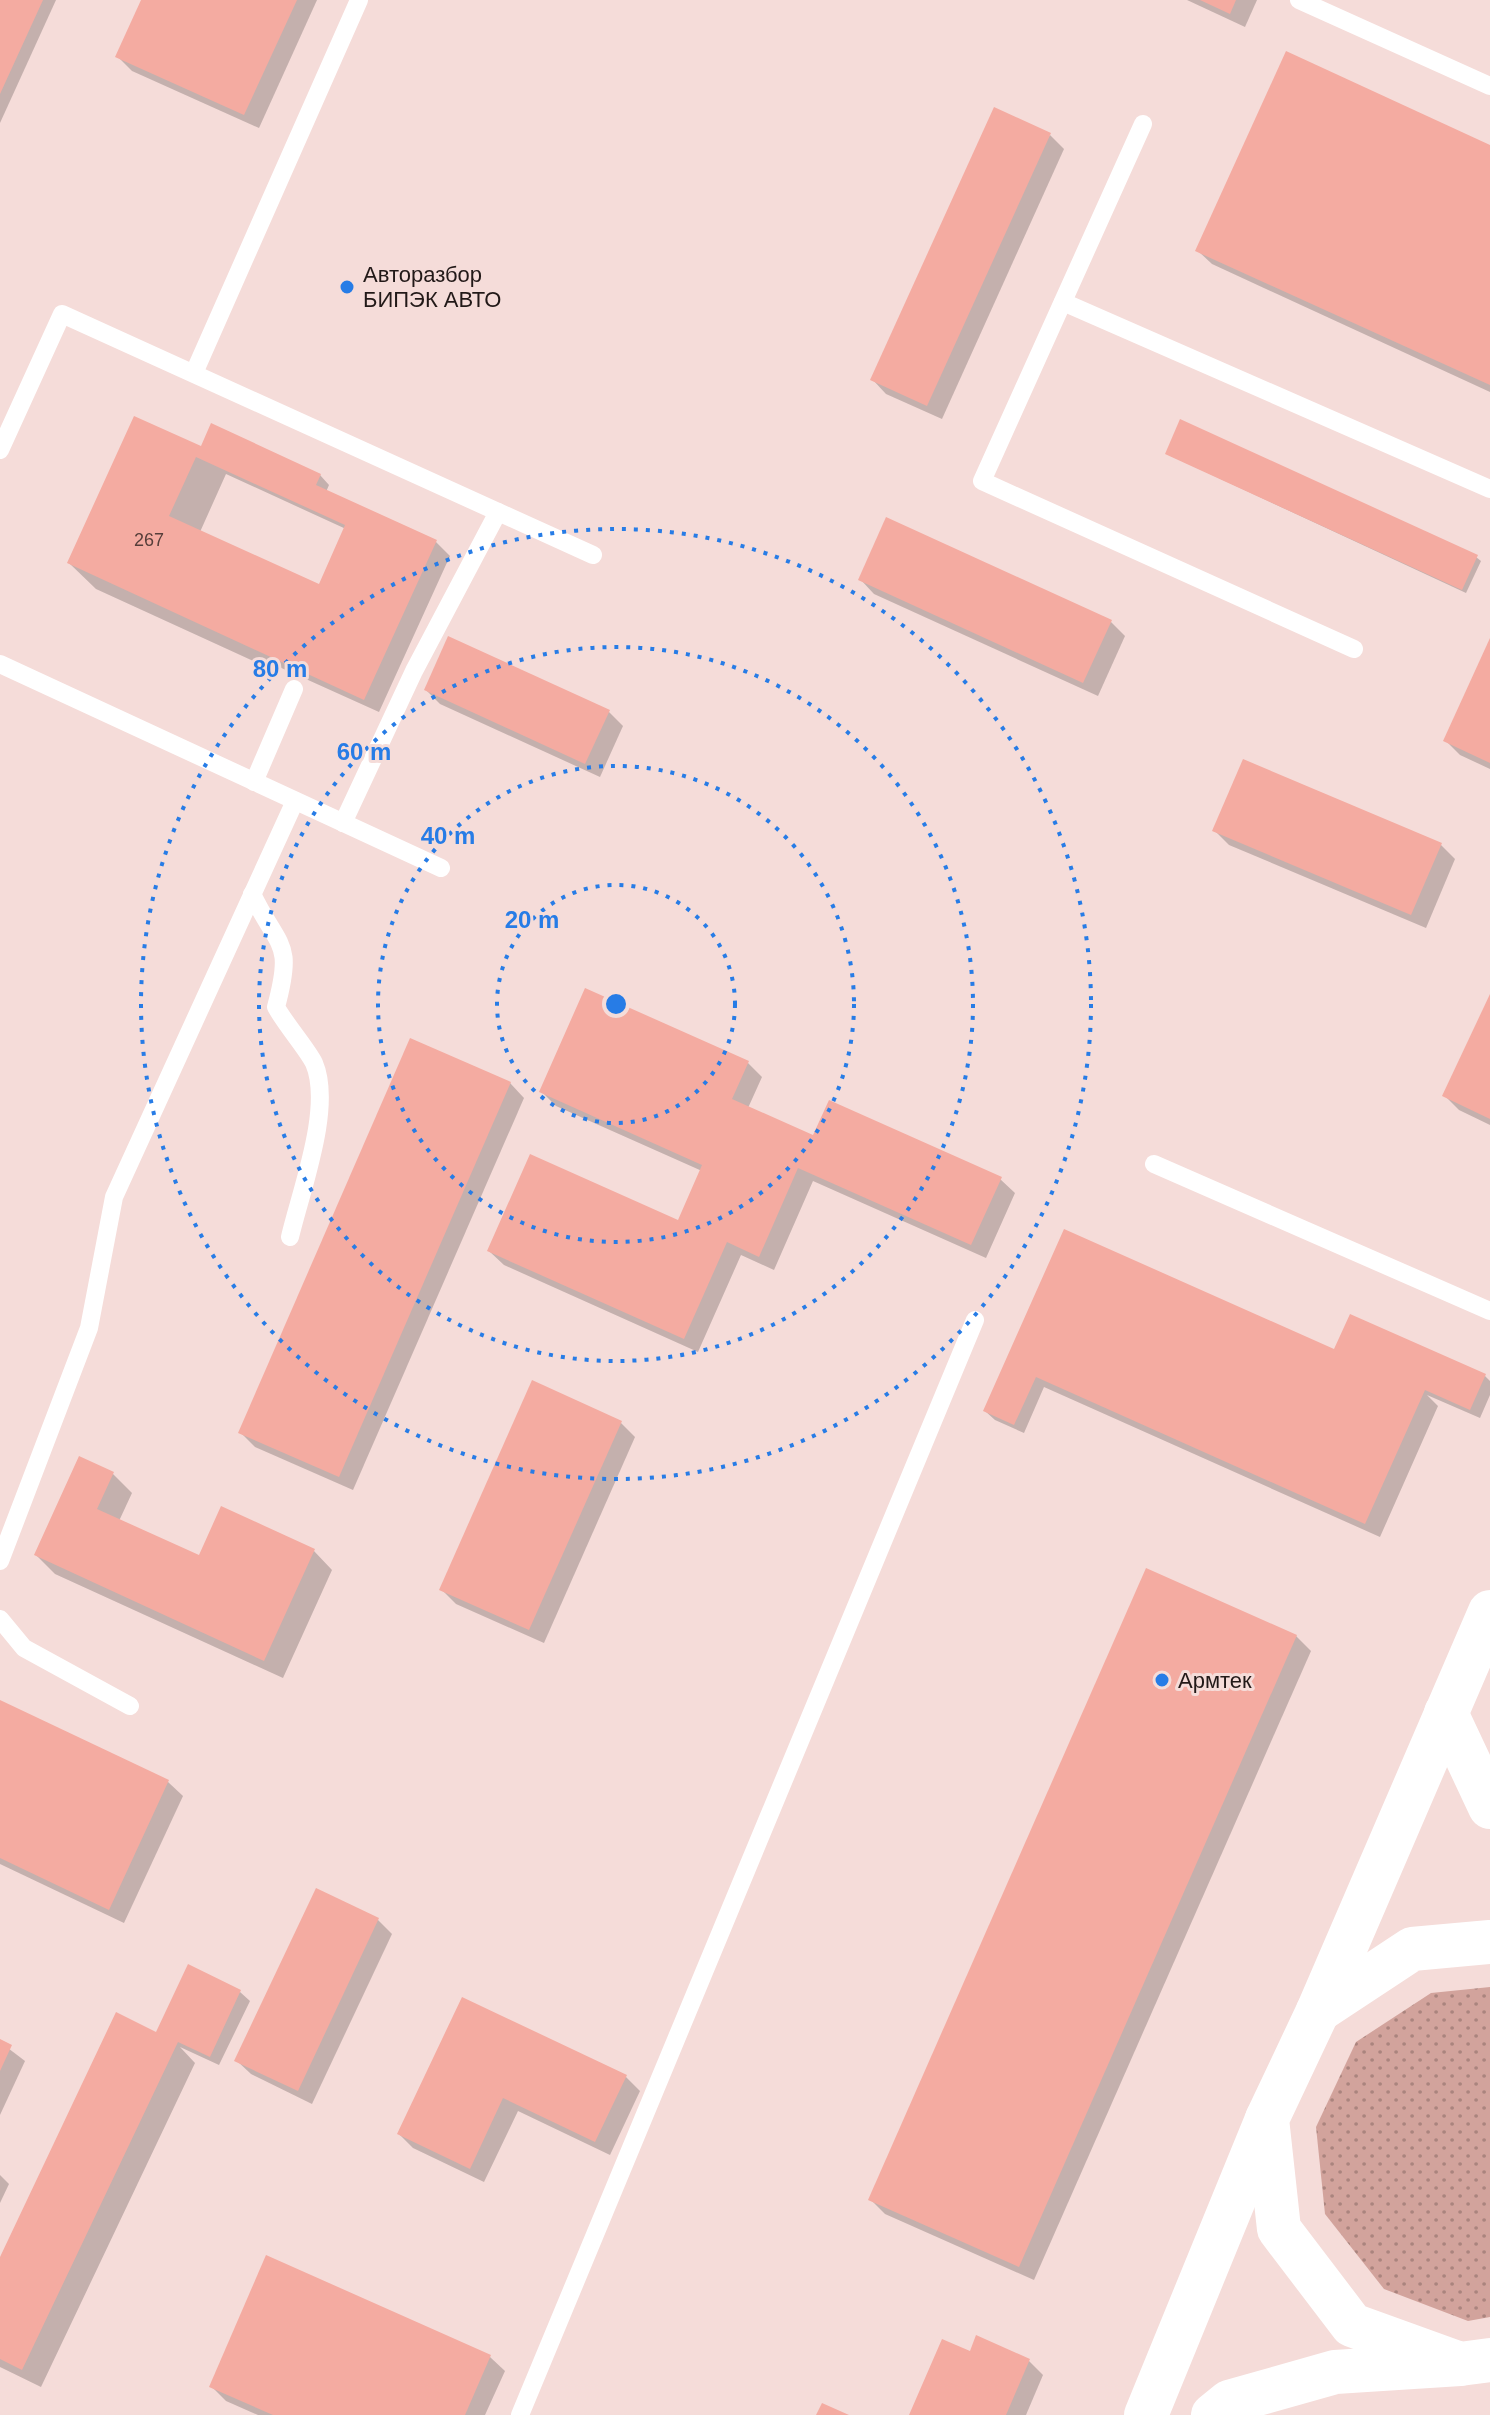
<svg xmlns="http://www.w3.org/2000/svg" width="1490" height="2415" viewBox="0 0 1490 2415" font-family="Helvetica,sans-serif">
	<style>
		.grass { fill: url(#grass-dots) }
		.shadow { fill: #0003; fill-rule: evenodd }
		.building { fill: #f4aba1; fill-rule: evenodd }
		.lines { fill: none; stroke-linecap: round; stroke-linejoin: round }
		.service { stroke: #fff; stroke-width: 18 }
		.tertiary { stroke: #fff; stroke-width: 44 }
		.secondary { stroke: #fff; stroke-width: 44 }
		.ring { fill: none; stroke: #277ce6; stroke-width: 4; stroke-dasharray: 4 8 }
		.poi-dot { fill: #277ce6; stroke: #f5dcd9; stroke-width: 3 }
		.labels { text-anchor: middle; stroke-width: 6; stroke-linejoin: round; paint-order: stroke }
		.number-label { font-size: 18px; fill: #563e3a }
		.poi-label { font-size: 22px; fill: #221918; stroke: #f5dcd9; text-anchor: start }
		.centre { fill: #277ce6; stroke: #f5dcd9; stroke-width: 4 }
		.ring-label { font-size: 24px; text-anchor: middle; font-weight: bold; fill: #277ce6; stroke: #f5dcd9; stroke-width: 6; stroke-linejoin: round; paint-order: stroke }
	</style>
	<defs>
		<pattern id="grass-dots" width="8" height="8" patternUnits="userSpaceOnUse" patternTransform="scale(2)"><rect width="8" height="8" fill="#d2a39c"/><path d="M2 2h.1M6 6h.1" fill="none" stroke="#aa847e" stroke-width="1.8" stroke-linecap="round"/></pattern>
	</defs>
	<rect width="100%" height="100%" fill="#f5dcd9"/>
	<polygon class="grass" points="1490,1987 1490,2317 1468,2321 1384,2289 1325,2214 1316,2127 1356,2042 1431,1993"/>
	<g class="shadow">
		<polygon points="0,0 56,0 0,123"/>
		<polygon points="143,0 317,0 259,128 132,71 117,56"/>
		<polygon points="1187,0 1257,0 1245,27"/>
		<polygon points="1050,135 1064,149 942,419 886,394 872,379"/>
		<polygon points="1490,147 1490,392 1212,264 1197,250"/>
		<path d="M200,448l120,27 9,10 -3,7 110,50 14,14 -71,156 -102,-46 -2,5 -179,-82 -27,-26zM226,474l120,55 -26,58 -120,-55z"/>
		<polygon points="1167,454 1476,557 1481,561 1466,593"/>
		<polygon points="860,579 1111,622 1125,636 1098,696 874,594"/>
		<polygon points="1490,643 1490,769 1460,755 1446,741"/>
		<polygon points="426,690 609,712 623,726 600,777 440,704"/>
		<polygon points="1214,830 1440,844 1455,859 1426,928 1229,845"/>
		<polygon points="1490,999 1490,1125 1459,1110 1445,1096"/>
		<polygon points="748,1063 762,1077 748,1108 814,1137 1000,1179 1015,1193 986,1258 813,1181 774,1270 741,1255 698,1352 504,1265 489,1251 679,1223 702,1171 556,1106 542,1092"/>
		<polygon points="510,1083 524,1098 353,1490 255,1447 241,1433"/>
		<polygon points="1343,1355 1485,1376 1490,1381 1490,1395 1480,1418 1427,1395 1438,1406 1380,1537 1044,1387 1024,1433 995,1420 985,1411 1007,1364"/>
		<polygon points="620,1422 635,1437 544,1643 456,1604 441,1589"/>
		<polygon points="80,1459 113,1474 132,1493 119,1521 200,1558 314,1551 332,1570 283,1678 55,1574 36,1555"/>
		<polygon points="1296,1636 1311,1651 1034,2280 885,2214 870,2199"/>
		<polygon points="0,1703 168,1782 183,1796 124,1923 0,1864"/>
		<polygon points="317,1891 378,1920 392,1934 312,2104 251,2074 236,2060"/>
		<polygon points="240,1992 250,2001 219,2065 180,2047 195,2063 41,2387 0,2367 0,2262 157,2034"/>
		<polygon points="463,1999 626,2077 640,2091 610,2155 518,2111 484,2182 413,2148 399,2134"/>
		<polygon points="0,2042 25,2061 0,2115"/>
		<polygon points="0,2175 9,2184 0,2203"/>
		<polygon points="267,2258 490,2357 505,2371 485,2415 258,2415 226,2401 211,2386"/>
		<polygon points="971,2354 1029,2361 1043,2375 1026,2415 911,2415"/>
	</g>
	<g class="building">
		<polygon points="0,0 43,0 0,94"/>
		<polygon points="141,0 297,0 244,115 115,57"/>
		<polygon points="1200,0 1236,0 1230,14"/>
		<polygon points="1286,51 1490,145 1490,385 1195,251"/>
		<polygon points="994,107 1051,133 927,406 870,380"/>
		<path d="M134,416l67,30 10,-23 110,51 -5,11 121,55 -73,160 -297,-137zM196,457l149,68 -26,59 -150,-68z"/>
		<polygon points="1180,419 1478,555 1462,590 1165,454"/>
		<polygon points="886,517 1112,620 1083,683 858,580"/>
		<polygon points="448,636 610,710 585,764 424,690"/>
		<polygon points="1490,638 1490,763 1443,741"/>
		<polygon points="1243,759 1442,843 1411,915 1212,831"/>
		<polygon points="585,988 749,1061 732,1099 813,1135 829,1100 1002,1177 971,1245 798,1168 759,1257 727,1242 684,1339 487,1251 530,1154 678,1220 702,1165 539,1092"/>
		<polygon points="1490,994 1490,1119 1442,1096"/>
		<polygon points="410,1038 511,1082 339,1477 238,1433"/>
		<polygon points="1064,1229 1334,1349 1350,1314 1486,1374 1470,1410 1425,1390 1365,1524 1036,1377 1014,1425 983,1411"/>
		<polygon points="532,1380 622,1421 529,1630 439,1590"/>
		<polygon points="79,1456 114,1472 97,1509 199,1555 221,1506 315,1549 264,1661 34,1555"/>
		<polygon points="1146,1568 1297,1635 1019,2267 868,2200"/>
		<polygon points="0,1700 169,1780 109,1910 0,1858"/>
		<polygon points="316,1888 379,1918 298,2091 234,2061"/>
		<polygon points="188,1964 241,1990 210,2057 178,2042 22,2370 0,2359 0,2257 116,2012 156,2032"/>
		<polygon points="462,1997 627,2075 595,2142 503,2098 470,2169 397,2134"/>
		<polygon points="0,2039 12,2045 0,2071"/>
		<polygon points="266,2255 491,2355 465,2415 273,2415 209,2387"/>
		<polygon points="976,2335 1030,2359 1006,2415 909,2415 942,2339 970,2351"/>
		<polygon points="822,2403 849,2415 816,2415"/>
	</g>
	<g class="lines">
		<g class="service">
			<polyline points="1299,0 1490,86"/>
			<polyline points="1143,124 982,481 1354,649"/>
			<polyline points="1063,302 1490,489"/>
			<polyline points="194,373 359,0"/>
			<polyline points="0,450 62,314 593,555"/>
			<polyline points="0,664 441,868"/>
			<polyline points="254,782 294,689"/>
			<polyline points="343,823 414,671 498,512"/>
			<path d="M252,894c27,56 42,46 24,113 10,18 31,42 38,56 19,44 -13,127 -24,174"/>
			<polyline points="1154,1164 1490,1311"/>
			<polyline points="0,1561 89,1328 114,1197 295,801"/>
			<polyline points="0,1619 24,1648 130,1706"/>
			<polyline points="520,2415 975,1320"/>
		</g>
		<g class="tertiary">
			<polyline points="1146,2415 1267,2119"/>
			<polyline points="1213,2415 1229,2402 1335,2372 1460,2364"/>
		</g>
		<g class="secondary">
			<polyline points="1490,1612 1318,2011 1267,2119 1279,2229 1352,2325 1460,2364 1490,2360"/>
			<polyline points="1446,1713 1490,1807"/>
			<polyline points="1318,2011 1412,1949 1490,1942"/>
		</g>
	</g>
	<g class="ring">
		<circle cx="616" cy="1004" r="119"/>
		<circle cx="616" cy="1004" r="238"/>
		<circle cx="616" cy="1004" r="357"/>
		<circle cx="616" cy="1004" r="475"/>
	</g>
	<g class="poi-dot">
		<circle cx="347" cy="287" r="8"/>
		<circle cx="1162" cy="1680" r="8"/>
	</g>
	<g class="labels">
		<g class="number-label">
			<text x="149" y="546">267</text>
		</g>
		<g class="poi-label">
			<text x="363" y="282">Авторазбор<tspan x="363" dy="25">БИПЭК АВТО</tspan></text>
			<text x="1178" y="1688">Армтек</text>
		</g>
	</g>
	<circle cx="616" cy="1004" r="12" class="centre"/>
	<g class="ring-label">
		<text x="280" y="677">80 m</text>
		<text x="364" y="760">60 m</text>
		<text x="448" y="844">40 m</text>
		<text x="532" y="928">20 m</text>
	</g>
</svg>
